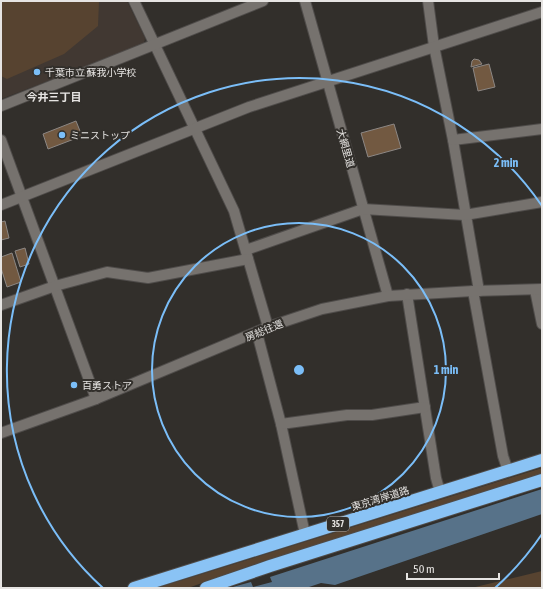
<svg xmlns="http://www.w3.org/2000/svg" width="543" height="589" viewBox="0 0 543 589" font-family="'Asap Condensed','Noto Sans JP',sans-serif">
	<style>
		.built { fill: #413832 }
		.green { fill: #574330 }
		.water { fill: #577289 }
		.building { fill: #725941; stroke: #8c8784 }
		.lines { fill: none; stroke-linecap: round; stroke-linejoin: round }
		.minor-casing { stroke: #4f4c4a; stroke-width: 12 }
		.highway-casing { stroke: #4f4c4a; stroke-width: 14 }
		.minor { stroke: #76726e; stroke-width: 10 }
		.highway { stroke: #8ac3f5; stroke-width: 12 }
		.ring { fill: none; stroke: #7bbef8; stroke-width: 2 }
		.poi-dot { fill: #7bbef8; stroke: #322f2b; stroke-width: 1.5 }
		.labels { text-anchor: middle; stroke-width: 4; stroke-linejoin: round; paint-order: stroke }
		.shield { fill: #322f2b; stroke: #b0aeab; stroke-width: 1 }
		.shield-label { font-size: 9px; font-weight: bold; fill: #e6e4e2 }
		.poi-label { font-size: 10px; fill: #e6e4e2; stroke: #322f2b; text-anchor: start }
		.street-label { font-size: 10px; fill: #e6e4e2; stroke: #322f2b }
		.neighbourhood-label { font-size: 11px; font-weight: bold; fill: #e6e4e2; stroke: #322f2b }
		.centre { fill: #7bbef8; stroke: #322f2b; stroke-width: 2 }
		.ring-label { font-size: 12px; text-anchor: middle; font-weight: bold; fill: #7bbef8; stroke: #322f2b; stroke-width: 4; stroke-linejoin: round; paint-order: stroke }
	</style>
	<rect width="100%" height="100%" fill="#322f2b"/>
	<polygon class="built" points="1,1 127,1 145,38 144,44 1,99"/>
	<g class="green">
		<polygon points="1,1 99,1 98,26 64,54 7,79 1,76"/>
		<polygon points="542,468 542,475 264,561 188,588 157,588"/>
		<polygon points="542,571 542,588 471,588"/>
	</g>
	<polygon class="water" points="542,489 542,514 335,585 321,583 306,588 229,588 251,582 253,587 272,582 270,577"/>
	<g class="building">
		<polygon points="474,59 479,60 482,64 471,67 472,61"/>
		<polygon points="489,64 495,87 478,91 473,68"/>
		<polygon points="76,121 82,136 48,149 43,134"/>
		<polygon points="394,124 401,148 368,157 361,133"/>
		<polygon points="5,221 9,238 1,240 1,222"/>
		<polygon points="25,248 29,264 20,267 15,251"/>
		<polygon points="12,253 21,282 7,287 1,268 1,257"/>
	</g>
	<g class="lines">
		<g class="minor-casing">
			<g id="minor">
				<polyline points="134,1 234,211 268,327"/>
				<polyline points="305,1 388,296"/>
				<polyline points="428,1 434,46 453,140 479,291"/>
				<polyline points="1,106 263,1"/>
				<polyline points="1,140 96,399"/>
				<polyline points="453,140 542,129"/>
				<polyline points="1,205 249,107 542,12"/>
				<polyline points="246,250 363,209 465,215 542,202"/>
				<polyline points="535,290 542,324"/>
				<polyline points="473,291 503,456 508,471"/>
				<polyline points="407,294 436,478 440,492"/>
				<polyline points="1,305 55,286 107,272 148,278 248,259"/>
				<polyline points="257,333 281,424 305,534"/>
				<polyline points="281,424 347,415 372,415 425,407"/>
				<polyline points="1,433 96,399 268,327 322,309 388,296 473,291 542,289"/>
			</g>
		</g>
		<g class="highway-casing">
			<g id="highway">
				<polyline points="134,588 542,460"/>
				<polyline points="206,588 270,566 542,480"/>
			</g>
		</g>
		<use href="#minor" class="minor"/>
		<use href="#highway" class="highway"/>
	</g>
	<g class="ring">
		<circle cx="299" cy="370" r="147"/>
		<path d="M542 534A293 293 0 0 1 495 588M103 588A293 293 0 1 1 542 206"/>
	</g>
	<g class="poi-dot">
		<circle cx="37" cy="72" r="4"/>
		<circle cx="62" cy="135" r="4"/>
		<circle cx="74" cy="385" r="4"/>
	</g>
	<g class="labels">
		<rect class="shield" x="327" y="517" width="22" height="14" rx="3"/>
		<g class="shield-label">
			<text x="338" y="527">357</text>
		</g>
		<g class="poi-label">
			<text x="45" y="76">千葉市立 蘇我小学校</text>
			<text x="70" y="139">ミニストップ</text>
			<text x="82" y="389">百勇ストア</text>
		</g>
		<g class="street-label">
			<text transform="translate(346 148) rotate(74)" y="4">大網里道</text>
			<text transform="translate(264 330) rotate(-22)" y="4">房総往還</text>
			<text transform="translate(380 498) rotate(-17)" y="4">東京湾岸道路</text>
		</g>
		<g class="neighbourhood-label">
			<text x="54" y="101">今井三丁目</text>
		</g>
	</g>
	<circle cx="299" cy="370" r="6" class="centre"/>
	<g class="ring-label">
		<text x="506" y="167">2 min</text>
		<text x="446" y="374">1 min</text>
	</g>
	<rect width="543" height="589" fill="none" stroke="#e6e4e2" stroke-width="4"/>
	<path d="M407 573v6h92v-6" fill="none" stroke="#e6e4e2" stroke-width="2"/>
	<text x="413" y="573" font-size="12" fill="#e6e4e2" stroke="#322f2b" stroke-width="3" paint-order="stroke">50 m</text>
</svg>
